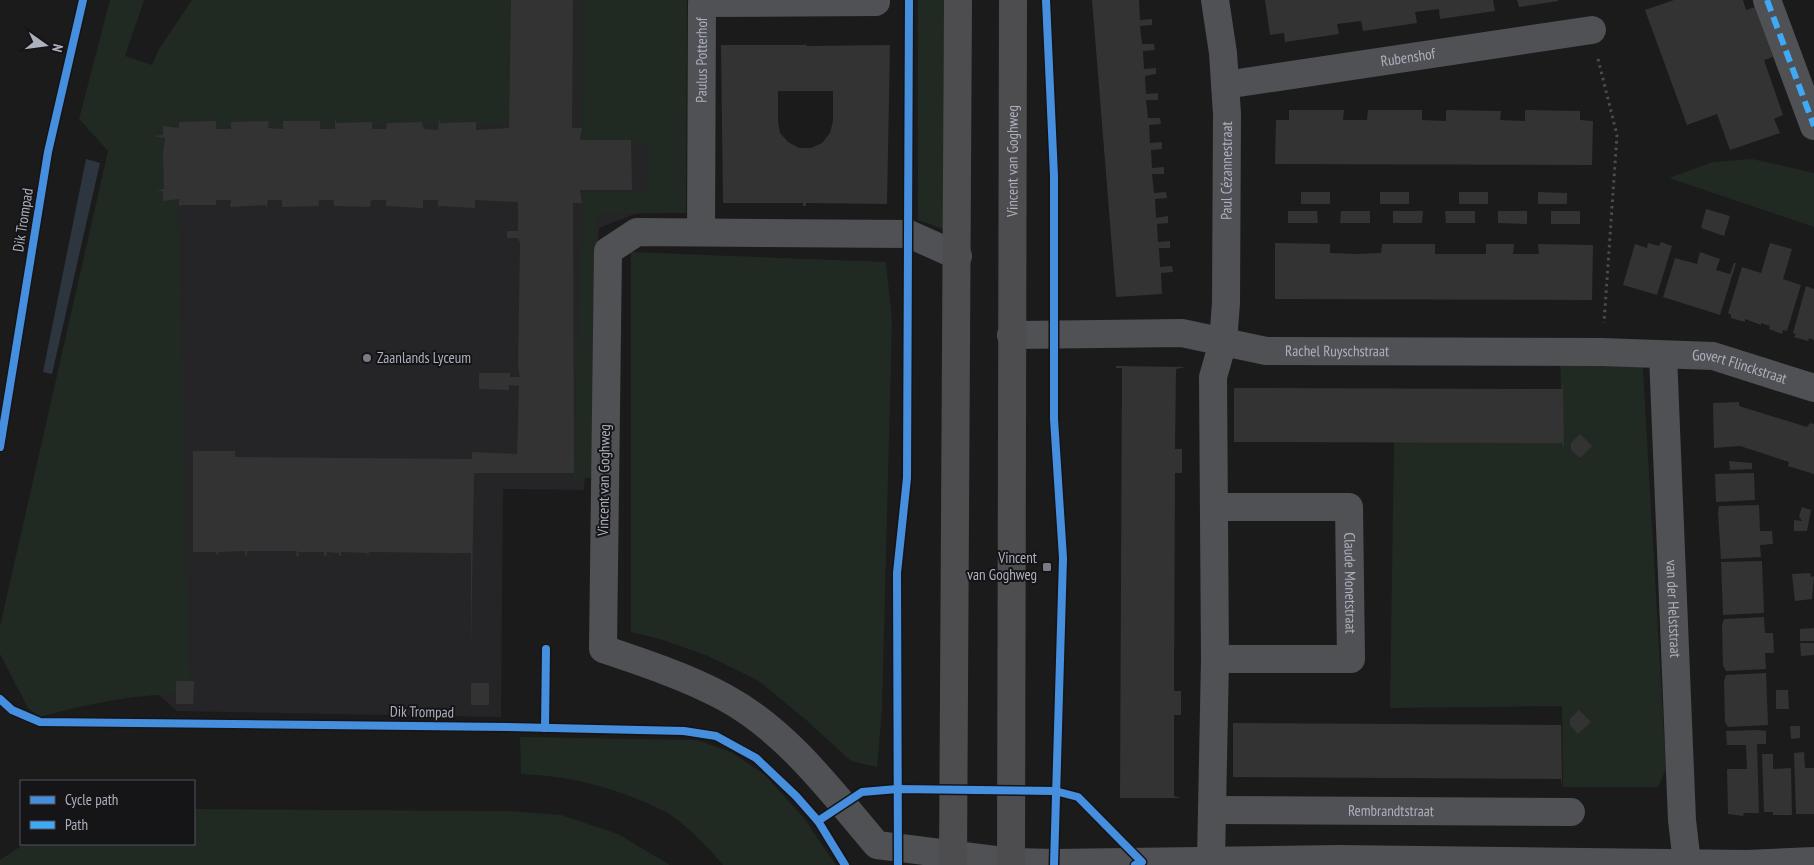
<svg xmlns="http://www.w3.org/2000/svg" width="1814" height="865" viewBox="0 0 1814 865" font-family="'PT Sans Narrow',sans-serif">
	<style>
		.built { fill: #252528 }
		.green { fill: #212923 }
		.water { fill: #2d363f }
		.building { fill: #333334; fill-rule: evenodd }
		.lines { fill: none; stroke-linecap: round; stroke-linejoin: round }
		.path { stroke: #4b4c4f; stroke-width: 3; stroke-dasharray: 2.5 4; stroke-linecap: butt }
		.minor { stroke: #4f5155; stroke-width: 28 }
		.major { stroke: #4d4d50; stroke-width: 28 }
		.quiet { stroke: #3fa9f5; stroke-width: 6; stroke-dasharray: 12 6; stroke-linecap: butt }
		.cycleway-casing { stroke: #151518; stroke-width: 11 }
		.cycleway { stroke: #468fdf; stroke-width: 8 }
		.poi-dot { fill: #7a7c85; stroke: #151518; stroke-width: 2 }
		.labels { text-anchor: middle; stroke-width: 4; stroke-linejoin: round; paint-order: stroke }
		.street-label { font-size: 15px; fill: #adb1bd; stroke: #151518 }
		.poi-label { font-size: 15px; fill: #adb1bd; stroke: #151518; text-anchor: start }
	</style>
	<rect width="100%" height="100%" fill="#1b1b1c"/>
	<polygon class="built" points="276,0 625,0 673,199 599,228 584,490 503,489 501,717 177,711 146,684 140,114"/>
	<g class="green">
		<path d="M110,0h34l-19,56 27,9 7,-16 33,-49h330l-3,124 -346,4 5,58 11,479 3,29c-53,-1 -102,9 -152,23l-12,-9 -28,-54v-28l108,-475 -29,-32z"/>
		<polygon points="582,0 687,0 686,213 597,214 594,477 573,481 583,192 647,192 649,145 581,144"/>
		<polygon points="918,0 944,0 943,229 918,220"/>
		<polygon points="1752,159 1814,173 1814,227 1669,178 1713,162"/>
		<polygon points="631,252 886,262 892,321 882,710 877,767 851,761 806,720 759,681 708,656 660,639 631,632"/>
		<polygon points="1642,352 1666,769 1658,787 1563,787 1562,706 1390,708 1394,442 1562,440 1560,353"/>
		<path d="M520,737l177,3 34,12 34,23 38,42 33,48h-113c-15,-18 -33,-36 -52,-50 -7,-5 -17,-8 -24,-12 -41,-18 -81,-27 -126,-29z"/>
		<polygon points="194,809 507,811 561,815 618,834 670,865 0,865 0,860 24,844 194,844"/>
	</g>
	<polygon class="water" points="86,159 100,163 52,374 43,372"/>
	<g class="building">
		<polygon points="511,0 573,0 572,128 582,128 580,140 631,140 632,190 580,190 582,203 573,203 574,473 474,473 471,650 471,553 450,553 451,556 449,553 369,552 368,556 367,553 341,552 341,556 339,556 339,553 327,552 326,556 324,556 324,552 298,552 299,556 296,556 297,551 247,551 247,555 245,556 245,551 218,552 218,556 215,552 193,552 193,451 235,451 235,457 472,459 472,452 517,454 519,386 509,385 509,390 479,389 479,373 510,373 510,377 520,377 518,367 520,243 518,238 507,238 507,231 518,231 518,202 475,200 475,208 440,206 438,208 438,200 423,200 423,208 421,208 386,206 386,200 371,200 370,207 334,206 334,200 319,200 318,211 318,206 282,207 282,200 268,200 266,211 266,205 230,207 231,200 216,200 216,205 181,205 179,207 179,199 163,201 163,191 155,191 164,189 163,154 165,138 153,136 163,135 163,126 179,128 179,122 216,121 216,129 231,129 231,122 269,121 268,128 283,129 283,121 320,121 320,129 335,129 335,118 337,123 372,122 372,129 386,129 387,123 422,122 424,129 438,130 439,119 440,123 476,122 476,130 509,128"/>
		<polygon points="1092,0 1139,0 1140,20 1152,19 1152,25 1140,26 1142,44 1154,44 1155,50 1143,51 1144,69 1156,68 1156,74 1145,76 1146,94 1158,93 1158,100 1146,100 1148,118 1160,118 1161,124 1149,125 1150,143 1162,142 1162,149 1151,150 1152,168 1164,167 1164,174 1152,174 1154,193 1166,192 1167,198 1155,199 1156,218 1168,216 1168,223 1157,224 1158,242 1170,241 1170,248 1159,248 1160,267 1172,266 1173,272 1161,273 1162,294 1116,297"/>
		<polygon points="1265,0 1493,0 1495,11 1440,19 1439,9 1415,12 1417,23 1363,31 1361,21 1337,24 1339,34 1285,42 1284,33 1270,35"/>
		<polygon points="1517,0 1558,0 1558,1 1519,7"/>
		<polygon points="1674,0 1743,0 1746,10 1755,7 1773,57 1764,60 1783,115 1774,119 1780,133 1730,150 1717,114 1687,125 1645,10"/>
		<path d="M804,43l3,3 83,-1 -3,159 -81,-1v3h-3v-3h-80l-2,-158h84zM778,91h55v30l-3,12 -8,10 -11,5h-12l-11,-6 -8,-9 -2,-12z"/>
		<polygon points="1289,110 1344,110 1343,120 1367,120 1368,110 1422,110 1422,120 1446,121 1446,110 1501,111 1500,120 1525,121 1525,110 1580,111 1580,120 1593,121 1592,165 1275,164 1276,120 1289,120"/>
		<rect x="1301" y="192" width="29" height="12"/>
		<rect x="1380" y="192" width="29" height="12"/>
		<rect x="1459" y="192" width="29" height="12"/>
		<polygon points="1538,192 1567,193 1567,204 1538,204"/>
		<polygon points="1706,209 1730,216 1724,236 1701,228"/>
		<polygon points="1288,211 1317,211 1318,223 1288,223"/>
		<polygon points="1341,211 1370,211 1370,223 1340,223"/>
		<polygon points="1393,211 1423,211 1422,223 1393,223"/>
		<polygon points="1445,211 1475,211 1475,223 1446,223"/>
		<polygon points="1498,211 1527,211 1527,224 1498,223"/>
		<rect x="1551" y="211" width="29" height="13"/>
		<polygon points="1661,242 1672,246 1657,295 1623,285 1635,244 1647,248 1648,243 1659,246"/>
		<polygon points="1275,243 1330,244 1330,253 1355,254 1381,253 1382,244 1435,244 1435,254 1486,254 1486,244 1514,244 1513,254 1539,254 1538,244 1593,245 1592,300 1275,299"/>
		<polygon points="1770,243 1792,249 1783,279 1801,285 1787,331 1783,330 1782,334 1769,329 1770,326 1761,323 1761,325 1745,319 1745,322 1731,318 1731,315 1728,313 1742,267 1761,273"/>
		<polygon points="1700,252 1720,259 1716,270 1730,274 1734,263 1736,263 1720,315 1663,297 1675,258 1697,264"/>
		<polygon points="1806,286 1814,289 1814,340 1809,338 1808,341 1794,337 1796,334 1793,333"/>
		<polygon points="1116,366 1186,367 1176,369 1175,449 1182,449 1182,473 1175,473 1174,691 1181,691 1181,715 1174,715 1174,796 1181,798 1120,798 1122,368 1116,368"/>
		<polygon points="1563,381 1564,448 1562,443 1234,442 1234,388 1562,389"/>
		<polygon points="1739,402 1739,406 1807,427 1810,423 1814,424 1814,474 1788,466 1789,462 1740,446 1714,448 1713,403"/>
		<polygon points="1580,434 1592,446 1580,458 1571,450 1571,443"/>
		<polygon points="1729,461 1752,463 1752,469 1730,470"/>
		<polygon points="1754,473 1755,500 1716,502 1715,474"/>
		<polygon points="1759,505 1760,531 1772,531 1773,544 1760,545 1761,557 1721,559 1718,513 1719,506"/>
		<polygon points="1802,507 1811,510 1807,531 1794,531 1794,520 1802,521 1799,516"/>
		<polygon points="1762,561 1764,613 1723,615 1721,562"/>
		<polygon points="1810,573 1811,577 1814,576 1812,599 1795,601 1792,574"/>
		<polygon points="1764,617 1765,633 1773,633 1774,653 1765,653 1766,669 1726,671 1723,665 1722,625 1724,619"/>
		<polygon points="1814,628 1814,641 1800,641 1800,629"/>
		<polygon points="1800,643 1814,643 1814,655 1801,656"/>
		<polygon points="1766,673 1768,725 1728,727 1725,722 1724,681 1726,675"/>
		<polygon points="176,681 194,681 193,704 176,704"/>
		<rect x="471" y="683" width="18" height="22"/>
		<polygon points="1776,690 1788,690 1789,709 1776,709"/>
		<polygon points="1579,710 1591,722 1578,734 1570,725 1570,719"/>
		<polygon points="1561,715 1562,787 1561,779 1233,777 1233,723 1561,725"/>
		<polygon points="1790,726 1800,726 1800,738 1791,739"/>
		<polygon points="1757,730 1766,731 1766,744 1757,744 1759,813 1744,813 1743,816 1728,814 1727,769 1747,769 1746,745 1727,745 1726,731"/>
		<polygon points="1804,752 1805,768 1814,768 1814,814 1796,814 1794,753"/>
		<polygon points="1762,754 1773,754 1773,769 1791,768 1792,815 1773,815 1773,812 1764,812"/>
	</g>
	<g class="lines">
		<polyline class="path" points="1598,59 1617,135 1604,323"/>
		<g class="minor">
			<polyline points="1767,0 1814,126"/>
			<path id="s1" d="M1225,85l367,-55"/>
			<path id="s2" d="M701,232l1,-229 174,-1"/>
			<path d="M958,256l-49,-22 -272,-2 -29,19 -5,398c39,13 84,28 121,48 63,34 107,94 153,148l134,17 43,1 285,-4 408,5 67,-3"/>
			<path id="s3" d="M1011,335l171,-2 84,18 336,1 111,4 101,32"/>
			<path id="s4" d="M1663,355l19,465 5,43"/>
			<path id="s5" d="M1214,507h135l2,152h-136"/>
			<path id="s6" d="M1212,810l359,2"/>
			<path id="s7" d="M1211,860l4,-201 -2,-282 10,-35 3,-39 1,-189 -4,-61 -8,-53"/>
		</g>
		<g class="major">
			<polyline points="953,865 958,0"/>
			<path id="s8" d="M1011,865l2,-865"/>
		</g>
		<polyline class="quiet" points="1767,0 1814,126"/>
		<g class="cycleway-casing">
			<g id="cycleway">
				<polyline points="1046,0 1054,176 1054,419 1063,558 1054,865"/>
				<polyline points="0,447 48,152 83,0"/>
				<polyline points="0,699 12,710 40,722 506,727 684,731 716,736 756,758 796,796 818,821 845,865"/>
				<polyline points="545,728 546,649"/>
				<polyline points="818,821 862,792 897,789 1055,791 1078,797 1142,862 1135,865"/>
				<polyline points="898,865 897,573 907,478 909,0"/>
			</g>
		</g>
		<use href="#cycleway" class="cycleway"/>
	</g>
	<g class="poi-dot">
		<circle cx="367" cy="358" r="5"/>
		<rect x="1042" y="562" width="10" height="10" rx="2.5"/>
	</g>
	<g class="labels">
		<g class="street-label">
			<text dy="5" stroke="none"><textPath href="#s1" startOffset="185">Rubenshof</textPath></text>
			<text dy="5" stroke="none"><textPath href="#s2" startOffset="172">Paulus Potterhof</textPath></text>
			<text dy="5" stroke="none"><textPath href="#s8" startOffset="704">Vincent van Goghweg</textPath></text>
			<text dy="5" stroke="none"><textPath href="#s7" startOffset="691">Paul Cézannestraat</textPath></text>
			<text transform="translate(23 220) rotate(-81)" y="5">Dik Trompad</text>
			<text dy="5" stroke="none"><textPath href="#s3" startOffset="328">Rachel Ruyschstraat</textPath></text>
			<text dy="5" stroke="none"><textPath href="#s3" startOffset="732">Govert Flinckstraat</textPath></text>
			<text transform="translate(604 480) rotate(-89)" y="5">Vincent van Goghweg</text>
			<text dy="5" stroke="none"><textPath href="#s5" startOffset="211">Claude Monetstraat</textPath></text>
			<text dy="5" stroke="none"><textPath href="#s4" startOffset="254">van der Helststraat</textPath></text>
			<text transform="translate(422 712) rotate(1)" y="5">Dik Trompad</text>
			<text dy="5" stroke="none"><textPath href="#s6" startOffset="179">Rembrandtstraat</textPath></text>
		</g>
		<g class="poi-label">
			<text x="377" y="363">Zaanlands Lyceum</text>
			<text x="1037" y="563" text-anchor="end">Vincent<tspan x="1037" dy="17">van Goghweg</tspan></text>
		</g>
	</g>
	<rect x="20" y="780" width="175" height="65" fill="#151518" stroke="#52535a"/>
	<rect x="30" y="796" width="25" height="8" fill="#468fdf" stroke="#52535a"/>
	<text x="65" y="805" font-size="15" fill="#adb1bd">Cycle path</text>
	<rect x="30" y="821" width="25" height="8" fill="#3fa9f5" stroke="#52535a"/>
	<text x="65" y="830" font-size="15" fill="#adb1bd">Path</text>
	<g transform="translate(45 45) rotate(104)" stroke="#151518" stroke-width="4" paint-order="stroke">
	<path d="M0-4L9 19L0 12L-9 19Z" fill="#adb1bd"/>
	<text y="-8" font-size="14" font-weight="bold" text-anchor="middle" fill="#adb1bd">N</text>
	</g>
</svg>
